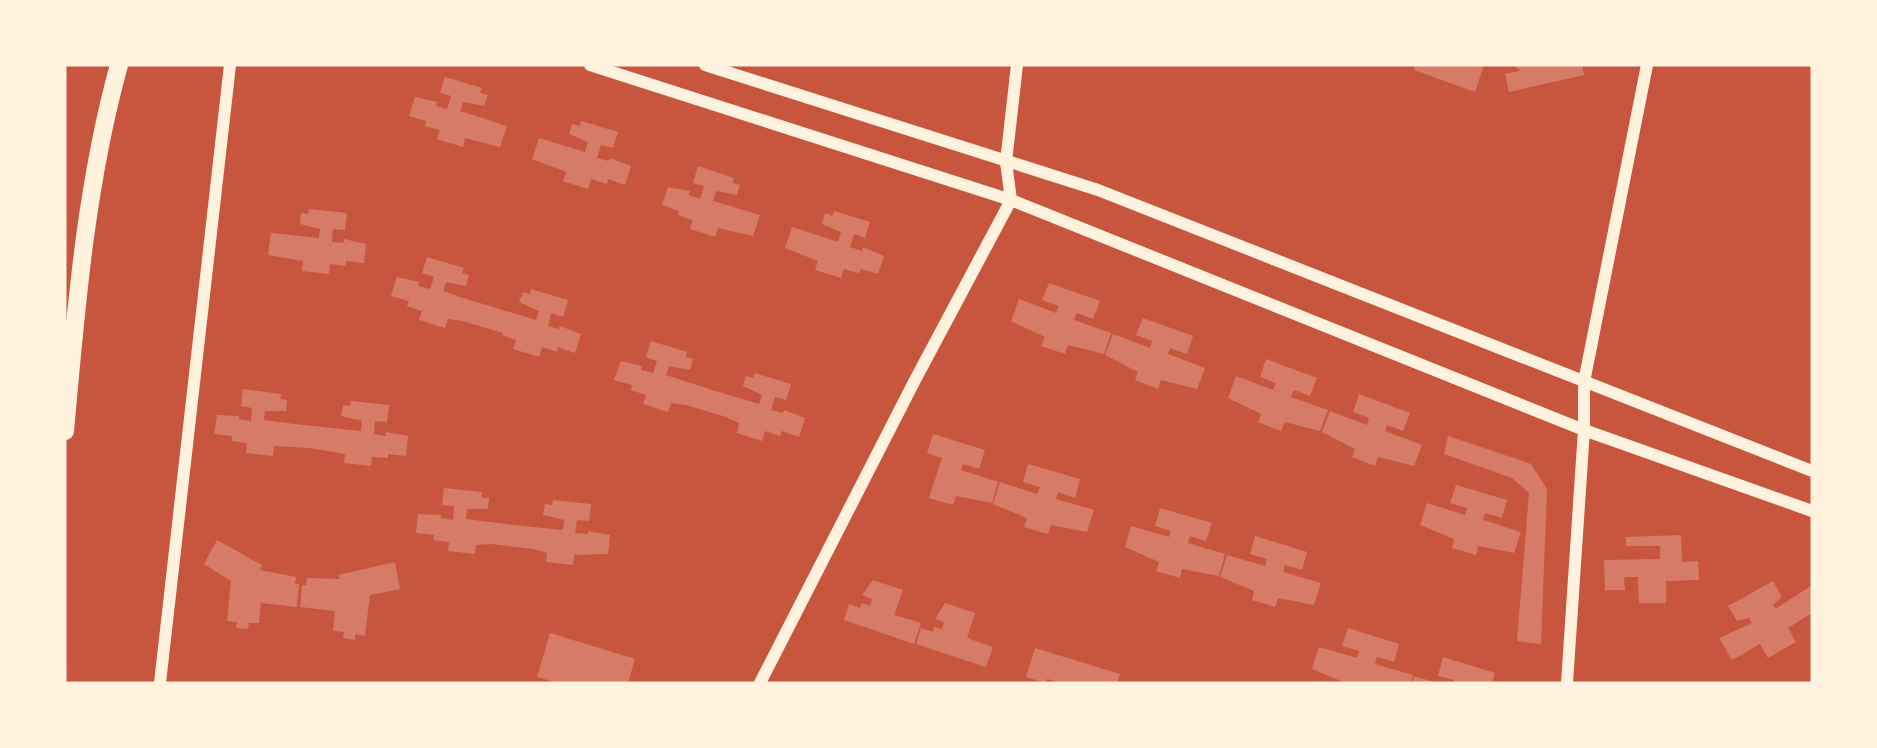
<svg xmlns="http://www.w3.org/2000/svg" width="1877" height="748" viewBox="0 0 1877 748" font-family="'Roboto Condensed',sans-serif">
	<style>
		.building { fill: #d67c66 }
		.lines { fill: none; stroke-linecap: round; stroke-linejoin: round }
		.tertiary { stroke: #fff3e0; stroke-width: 12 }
		.trunk { stroke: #fff3e0; stroke-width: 18 }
	</style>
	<rect width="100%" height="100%" fill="#c8553d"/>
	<g class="building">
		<polygon points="1415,65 1484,65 1475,92 1414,70"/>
		<polygon points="1514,65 1582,65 1584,75 1509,92 1505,74 1520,71"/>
		<polygon points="445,77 482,88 480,93 488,95 484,106 463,102 460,111 507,126 500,147 465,138 463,147 437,139 440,130 425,126 426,121 409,116 415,97 437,102 436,106 447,109 451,96 440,93"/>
		<polygon points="581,121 618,132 613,148 601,145 597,158 609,161 610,158 631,166 625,185 608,179 607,184 591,179 588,189 563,181 566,172 532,159 539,138 585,152 588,142 569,134 572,124 580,126"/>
		<polygon points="698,166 734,178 733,183 740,185 737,195 716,191 713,201 760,215 753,236 718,228 715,237 690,229 693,220 678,215 679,211 662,205 668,187 690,191 689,195 700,199 704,186 693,183"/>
		<polygon points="309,209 347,213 345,230 333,229 332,242 344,243 344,239 366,244 364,263 346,261 346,266 330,264 329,274 302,271 303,261 268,255 271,233 319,238 320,229 300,224 301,213 308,214"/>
		<polygon points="834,211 870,222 865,238 854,234 850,247 862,251 863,247 884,256 878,274 861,269 859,273 844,269 841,278 815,270 818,261 785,248 792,227 838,242 841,232 822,224 825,213 832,216"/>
		<polygon points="427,257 464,268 462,273 469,275 466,286 446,282 443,291 460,297 536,320 539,311 519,302 523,292 530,294 531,289 568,300 563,317 551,313 548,326 559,329 560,326 581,334 575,353 558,347 557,352 542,347 539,357 513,349 516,340 502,335 503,333 463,321 448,319 445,328 419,320 422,311 407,306 409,301 391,296 397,277 419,282 418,286 430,289 434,277 422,273"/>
		<polygon points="1049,283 1100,301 1093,319 1077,313 1074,320 1111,333 1104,354 1068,345 1065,354 1041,346 1045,337 1011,321 1019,299 1056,313 1059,306 1042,300"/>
		<polygon points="1143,318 1193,336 1187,354 1170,348 1168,354 1205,368 1197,389 1161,380 1158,389 1135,380 1138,372 1105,355 1113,334 1150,348 1152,341 1136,335"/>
		<polygon points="651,341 687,352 686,357 693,359 690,370 669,366 666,375 712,390 759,404 762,395 743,386 746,376 753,378 755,373 791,384 786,400 775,397 771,410 783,413 784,410 805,418 799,437 782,431 780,436 765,431 762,441 737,433 739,423 726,417 686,405 671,403 668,412 643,404 646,395 631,390 632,385 614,380 621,361 642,366 641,370 653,373 657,361 646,357"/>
		<polygon points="1266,359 1317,378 1310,396 1294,390 1291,397 1328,410 1320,431 1285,422 1281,431 1258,422 1261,414 1228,398 1236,376 1273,390 1276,383 1260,377"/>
		<polygon points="243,389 281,394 280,399 287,400 286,411 265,411 264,420 294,424 361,431 362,421 341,416 343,405 350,406 351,401 389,405 387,422 375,421 374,434 386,436 386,432 408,436 406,456 388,454 388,458 372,457 371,466 344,463 345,454 310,448 274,446 273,456 246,453 247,443 232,441 232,436 214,434 217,415 239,416 239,419 251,421 252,408 241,406"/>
		<polygon points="1359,394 1410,413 1403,431 1387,425 1385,431 1422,445 1414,466 1378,457 1375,466 1352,457 1355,449 1322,432 1330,411 1367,425 1369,418 1353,412"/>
		<polygon points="933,434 985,450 979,469 963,464 961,470 998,482 992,503 956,496 953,505 929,498 942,458 927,453"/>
		<polygon points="1448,436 1531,464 1547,489 1541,644 1517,641 1529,493 1512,478 1444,454"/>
		<polygon points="1028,464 1080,479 1075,498 1058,492 1056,499 1094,510 1087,532 1051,525 1048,534 1024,527 1027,518 993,504 1000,482 1037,494 1040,487 1023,482"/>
		<polygon points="1456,485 1507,500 1502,518 1485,513 1483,520 1521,532 1514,553 1478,546 1476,555 1452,548 1454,539 1420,525 1427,503 1465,515 1467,508 1450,503"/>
		<polygon points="444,488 482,492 482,498 489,498 488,509 467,509 466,519 514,525 563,530 564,520 543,515 545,504 552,505 553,500 591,504 589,521 577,520 575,533 588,534 588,531 610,535 608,554 574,555 573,565 546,562 547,553 533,549 491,544 476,545 475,554 448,551 449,542 434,540 434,535 416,533 418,514 441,515 441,518 453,520 454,506 442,505"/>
		<polygon points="1160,508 1212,523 1206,541 1190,536 1188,543 1225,554 1219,576 1182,569 1180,578 1156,571 1159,562 1125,547 1131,526 1169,537 1171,531 1155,526"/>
		<polygon points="1681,535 1682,562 1698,561 1699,580 1666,581 1666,603 1639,603 1638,577 1624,577 1625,590 1605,590 1604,560 1660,559 1660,546 1626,546 1626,537"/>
		<polygon points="1255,536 1307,552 1302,570 1285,565 1283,572 1321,583 1314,605 1278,598 1275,607 1252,600 1254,591 1220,577 1227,555 1265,566 1267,559 1250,554"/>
		<polygon points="217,540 262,565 260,570 296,577 295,584 299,584 297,607 261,603 259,623 249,623 248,629 236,628 237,622 227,621 231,581 204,564"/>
		<polygon points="395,562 400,589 370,595 365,636 355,634 355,640 343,638 344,632 333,631 335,611 300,607 302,585 306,585 307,578 340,579 338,575"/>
		<polygon points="873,580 903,590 894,615 921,623 914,644 844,620 849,604 860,608 862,603 870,606 872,599 862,595"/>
		<polygon points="1773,581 1782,597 1773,605 1775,609 1811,586 1812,613 1788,628 1796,642 1768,658 1760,644 1732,660 1719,638 1752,623 1749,618 1737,621 1728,606"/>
		<polygon points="945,603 975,613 967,638 993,647 986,667 916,644 921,628 933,632 934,627 942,629 944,622 935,619"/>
		<polygon points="1348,628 1399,644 1394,662 1377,657 1375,664 1413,675 1411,683 1346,683 1312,669 1319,647 1357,658 1359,651 1342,646"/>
		<polygon points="550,633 635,659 628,683 558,683 537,677"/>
		<polygon points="1035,648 1120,674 1117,683 1063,683 1047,679 1045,683 1026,677"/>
		<polygon points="1443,657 1495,673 1492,683 1453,683 1454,680 1438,676"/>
		<polygon points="1414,676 1437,683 1412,683"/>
	</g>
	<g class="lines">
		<g class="tertiary">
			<polyline points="590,65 1011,200 1584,430 1812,511"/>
			<polyline points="705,65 1098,190 1812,471"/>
			<polyline points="160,683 230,65"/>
			<polyline points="760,683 914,382 1011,200 1006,162 1017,65"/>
			<polyline points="1567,683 1584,430 1584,382 1647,65"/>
		</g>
		<path class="trunk" d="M65,431c11,-123 21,-247 54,-366"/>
	</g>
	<rect width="1877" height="748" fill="none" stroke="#fff3e0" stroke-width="133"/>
</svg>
